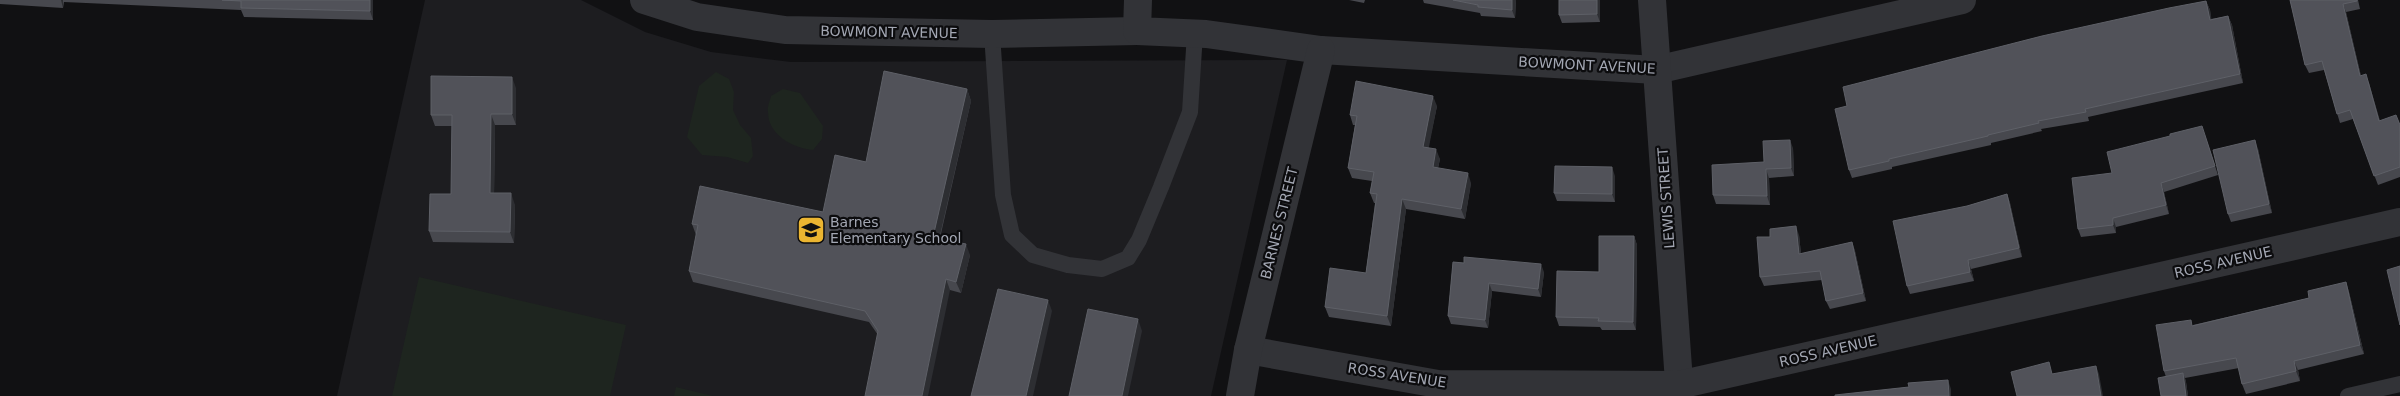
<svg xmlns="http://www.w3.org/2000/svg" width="2400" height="396" viewBox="0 0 2400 396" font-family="'DejaVu Sans',sans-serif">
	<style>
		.built { fill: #1d1d20 }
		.green { fill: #1e251f }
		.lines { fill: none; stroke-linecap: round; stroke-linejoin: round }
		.lane { stroke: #323337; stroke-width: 16 }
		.street { stroke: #323337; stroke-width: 28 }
		.wall { fill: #47484e }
		.shaded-wall { fill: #2d2e32 }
		.building { fill: #515259; stroke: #5e6067 }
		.labels { text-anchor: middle; stroke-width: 4.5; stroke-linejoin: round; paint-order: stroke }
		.street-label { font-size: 14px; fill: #a3a7b3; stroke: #0c0c0e }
		.poi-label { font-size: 14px; fill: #a3a7b3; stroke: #0c0c0e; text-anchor: start }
	</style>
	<rect width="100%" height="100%" fill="#111113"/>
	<polygon class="built" points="425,0 581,0 645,32 711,52 791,62 1287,60 1211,396 337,396"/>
	<g class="green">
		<polygon points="716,72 729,79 734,92 733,110 740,125 751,138 753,156 748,163 727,157 702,155 687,137 699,86"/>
		<path d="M783,89l17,4 23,33 -1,13 -9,11c-20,-2 -45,-15 -45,-38 -1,-5 2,-11 3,-16z"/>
		<polygon points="419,277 626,325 610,396 392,396"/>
		<polygon points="676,387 713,396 674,396"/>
	</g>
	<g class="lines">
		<g class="lane">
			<polyline points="992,34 1003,195 1012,235 1033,255 1068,265 1102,269 1128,258 1139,240 1161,187 1190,112 1195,33"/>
			<polyline points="2348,396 2400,384"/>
		</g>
		<g class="street">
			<polyline points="644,0 697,17 785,30 992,34 1137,31"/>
			<polyline points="1138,0 1137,31 1206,34 1321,50 1656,70 1962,0"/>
			<polyline points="1652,0 1680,396"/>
			<polyline points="1248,350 1438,384 1679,385 2400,222"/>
			<polyline points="1240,396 1248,350 1321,50"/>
		</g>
	</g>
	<g class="wall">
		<polygon points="0,0 373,0 373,20 244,17 241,10 64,2 63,8 0,4"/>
		<polygon points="1349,0 1365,0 1364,3"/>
		<polygon points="1423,0 1516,0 1515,18 1481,16 1480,13 1424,3"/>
		<polygon points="1600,0 1600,22 1562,23 1559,15"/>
		<polygon points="2290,0 2358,0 2360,9 2346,12 2361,76 2369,83 2380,121 2400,125 2400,177 2378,185 2353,119 2340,123 2324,70 2309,73 2305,65"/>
		<polygon points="2206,1 2210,10 2211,19 2228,16 2232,25 2243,83 2088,117 2089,121 2041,129 2042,131 1991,143 1991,145 1892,167 1892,169 1852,178 1849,170 1847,106"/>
		<polygon points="516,88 516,125 495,125 494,193 515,205 514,243 433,242 429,231 451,194 452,126 435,126 431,115"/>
		<polygon points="967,89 971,101 940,238 970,255 961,293 950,290 878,335 869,322 693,282 689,271 696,235 692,224 823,212 866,162"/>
		<polygon points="1437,106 1428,148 1440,159 1438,168 1471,183 1465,219 1406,209 1391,326 1329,317 1325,307 1366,273 1375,203 1374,203 1370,193 1372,181 1352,178 1348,168 1355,125 1353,125 1350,115"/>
		<polygon points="2205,135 2218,175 2164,192 2169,214 2116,227 2116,233 2081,237 2078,229 2112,173"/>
		<polygon points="1793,148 1794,176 1769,178 1770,205 1716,204 1713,195 1764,162"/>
		<polygon points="2258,149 2272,213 2231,222 2228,214"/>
		<polygon points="1615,176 1615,202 1557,201 1554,193"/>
		<polygon points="2007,194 2010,203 2022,257 1971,269 1974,281 1910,294 1907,286 1967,206"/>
		<polygon points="1799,235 1801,254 1852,242 1855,251 1866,301 1830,309 1826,301 1822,280 1764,286 1760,277 1770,237"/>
		<polygon points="1634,236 1637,245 1636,330 1602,330 1600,327 1559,326 1556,317"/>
		<polygon points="1453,262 1544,272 1541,297 1492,291 1488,328 1451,324 1448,316"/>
		<polygon points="2346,282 2349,292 2364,354 2298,370 2300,381 2246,394 2242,384 2239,368 2185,378 2186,382 2188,396 2161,396 2166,377 2164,371 2193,325 2309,298"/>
	</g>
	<g class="shaded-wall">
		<polygon points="61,0 63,0 63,8"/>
		<polygon points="370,0 373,0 373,20 370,11"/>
		<polygon points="1512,0 1516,0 1515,18 1512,10"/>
		<polygon points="1597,0 1600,0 1600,22 1597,14"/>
		<polygon points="2206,1 2210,10 2213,28 2210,20"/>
		<polygon points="2343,4 2346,12 2363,85 2360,76"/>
		<polygon points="2228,16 2232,25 2243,83 2240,74"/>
		<polygon points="2366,74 2369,83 2382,130 2379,121"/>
		<polygon points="512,77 516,88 516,125 512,114"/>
		<polygon points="967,89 971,101 937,248 933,237"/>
		<polygon points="1433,96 1437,106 1427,157 1423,147"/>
		<polygon points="491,114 495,125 494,204 490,193"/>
		<polygon points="1790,140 1793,148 1794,176 1791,168"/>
		<polygon points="2255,140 2258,149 2272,213 2269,204"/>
		<polygon points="1436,149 1440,159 1436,177 1433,167"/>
		<polygon points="1612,167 1615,176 1615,202 1612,194"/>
		<polygon points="1766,169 1769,178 1770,205 1767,196"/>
		<polygon points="1468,173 1471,183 1465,219 1461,209"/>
		<polygon points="2161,183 2164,192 2169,214 2166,205"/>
		<polygon points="511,193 515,205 514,243 510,232"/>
		<polygon points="2007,194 2010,203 2022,257 2019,248"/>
		<polygon points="1402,199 1406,209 1391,326 1387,316"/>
		<polygon points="2113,218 2116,227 2116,233 2113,225"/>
		<polygon points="1796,226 1799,235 1802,263 1799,254"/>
		<polygon points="1634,236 1637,245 1636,330 1633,322"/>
		<polygon points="1852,242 1855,251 1866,301 1863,293"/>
		<polygon points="966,244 970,255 961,293 956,282"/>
		<polygon points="1968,260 1971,269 1974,281 1970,272"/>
		<polygon points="1541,264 1544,272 1541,297 1538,289"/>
		<polygon points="946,279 950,290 928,396 922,396"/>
		<polygon points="2346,282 2349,292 2364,354 2360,345"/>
		<polygon points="1489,283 1492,291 1488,328 1485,320"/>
		<polygon points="1048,300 1052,311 1033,396 1026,396"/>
		<polygon points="1138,319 1142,331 1128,396 1122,396"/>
		<polygon points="2294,361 2298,370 2300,381 2296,371"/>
		<polygon points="2096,366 2099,374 2103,396 2101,396"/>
		<polygon points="2183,373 2186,382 2188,396 2186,396"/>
		<polygon points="1948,380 1951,389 1951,396 1949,396"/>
	</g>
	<g class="building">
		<polygon points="222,0 370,0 370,11 241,8 241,1"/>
		<polygon points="1453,0 1512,0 1512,10 1478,7 1478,5"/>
		<polygon points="1559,0 1597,0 1597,14 1559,15"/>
		<polygon points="2290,0 2357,0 2357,1 2343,4 2360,76 2366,74 2379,121 2396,115 2400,125 2400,167 2374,176 2350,110 2337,114 2322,61 2305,65"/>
		<polygon points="2206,1 2210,20 2228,16 2240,74 2085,109 2086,112 2038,121 2039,123 1988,135 1988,136 1889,159 1889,161 1849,170 1835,109 1847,106 1843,87 2042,36 2169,8"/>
		<polygon points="884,71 967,89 933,237 966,244 956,282 946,279 922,396 865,396 878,331 865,311 689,271 698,225 692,224 700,186 823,212 835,155 866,162"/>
		<polygon points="431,76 512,77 512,114 491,114 490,193 511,193 510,232 429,231 430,194 451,194 452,115 431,115"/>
		<polygon points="1356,81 1433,96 1423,147 1436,149 1433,167 1468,173 1461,209 1402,199 1387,316 1325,307 1330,268 1366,273 1377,194 1370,193 1374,172 1348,168 1357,116 1350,115"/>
		<polygon points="2202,126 2215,166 2161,183 2166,205 2113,218 2113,225 2078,229 2072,178 2112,173 2107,152 2170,136 2170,134"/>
		<polygon points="1790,140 1791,168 1766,169 1767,196 1713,195 1712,165 1764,162 1763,141"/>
		<polygon points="2255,140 2269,204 2228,214 2213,150"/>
		<polygon points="1555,166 1612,167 1612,194 1554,193"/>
		<polygon points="2007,194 2019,248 1968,260 1970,272 1907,286 1893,221 1967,206"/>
		<polygon points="1796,226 1799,254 1852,242 1863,293 1826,301 1820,271 1760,277 1757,237 1770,237 1770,229"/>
		<polygon points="1599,236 1634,236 1633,322 1598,321 1599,318 1556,317 1557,271 1599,272"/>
		<polygon points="1464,257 1541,264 1538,289 1489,283 1485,320 1448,316 1453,262 1464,263"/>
		<polygon points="2400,266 2400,325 2387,270"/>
		<polygon points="2346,282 2360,345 2294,361 2296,371 2242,384 2236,358 2164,371 2156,325 2191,320 2192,326 2309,298 2308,291"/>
		<polygon points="998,289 1048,300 1026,396 971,396"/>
		<polygon points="1088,309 1138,319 1122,396 1069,396"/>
		<polygon points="2049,362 2052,374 2096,366 2101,396 2017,396 2011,372"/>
		<polygon points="2183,373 2186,396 2161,396 2158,378"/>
		<polygon points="1948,380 1949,396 1835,396 1835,395 1909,387 1908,383"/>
	</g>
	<defs>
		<g id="school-square" transform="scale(1.4375)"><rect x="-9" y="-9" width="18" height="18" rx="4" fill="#ebb531" stroke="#0c0c0e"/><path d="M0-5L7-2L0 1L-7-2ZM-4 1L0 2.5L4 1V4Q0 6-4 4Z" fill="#111"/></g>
	</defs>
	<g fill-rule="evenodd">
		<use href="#school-square" x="811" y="230"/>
	</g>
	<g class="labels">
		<g class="street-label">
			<text transform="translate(889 32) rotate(1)" y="5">BOWMONT AVENUE</text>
			<text transform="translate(1587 65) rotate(3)" y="5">BOWMONT AVENUE</text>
			<text transform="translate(1666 198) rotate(-94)" y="5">LEWIS STREET</text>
			<text transform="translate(1279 223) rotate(-76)" y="5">BARNES STREET</text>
			<text transform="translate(2223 262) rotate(-13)" y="5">ROSS AVENUE</text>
			<text transform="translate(1828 351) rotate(-13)" y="5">ROSS AVENUE</text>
			<text transform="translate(1397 375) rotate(9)" y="5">ROSS AVENUE</text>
		</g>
		<g class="poi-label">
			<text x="830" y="227">Barnes<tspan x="830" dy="16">Elementary School</tspan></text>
		</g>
	</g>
</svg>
